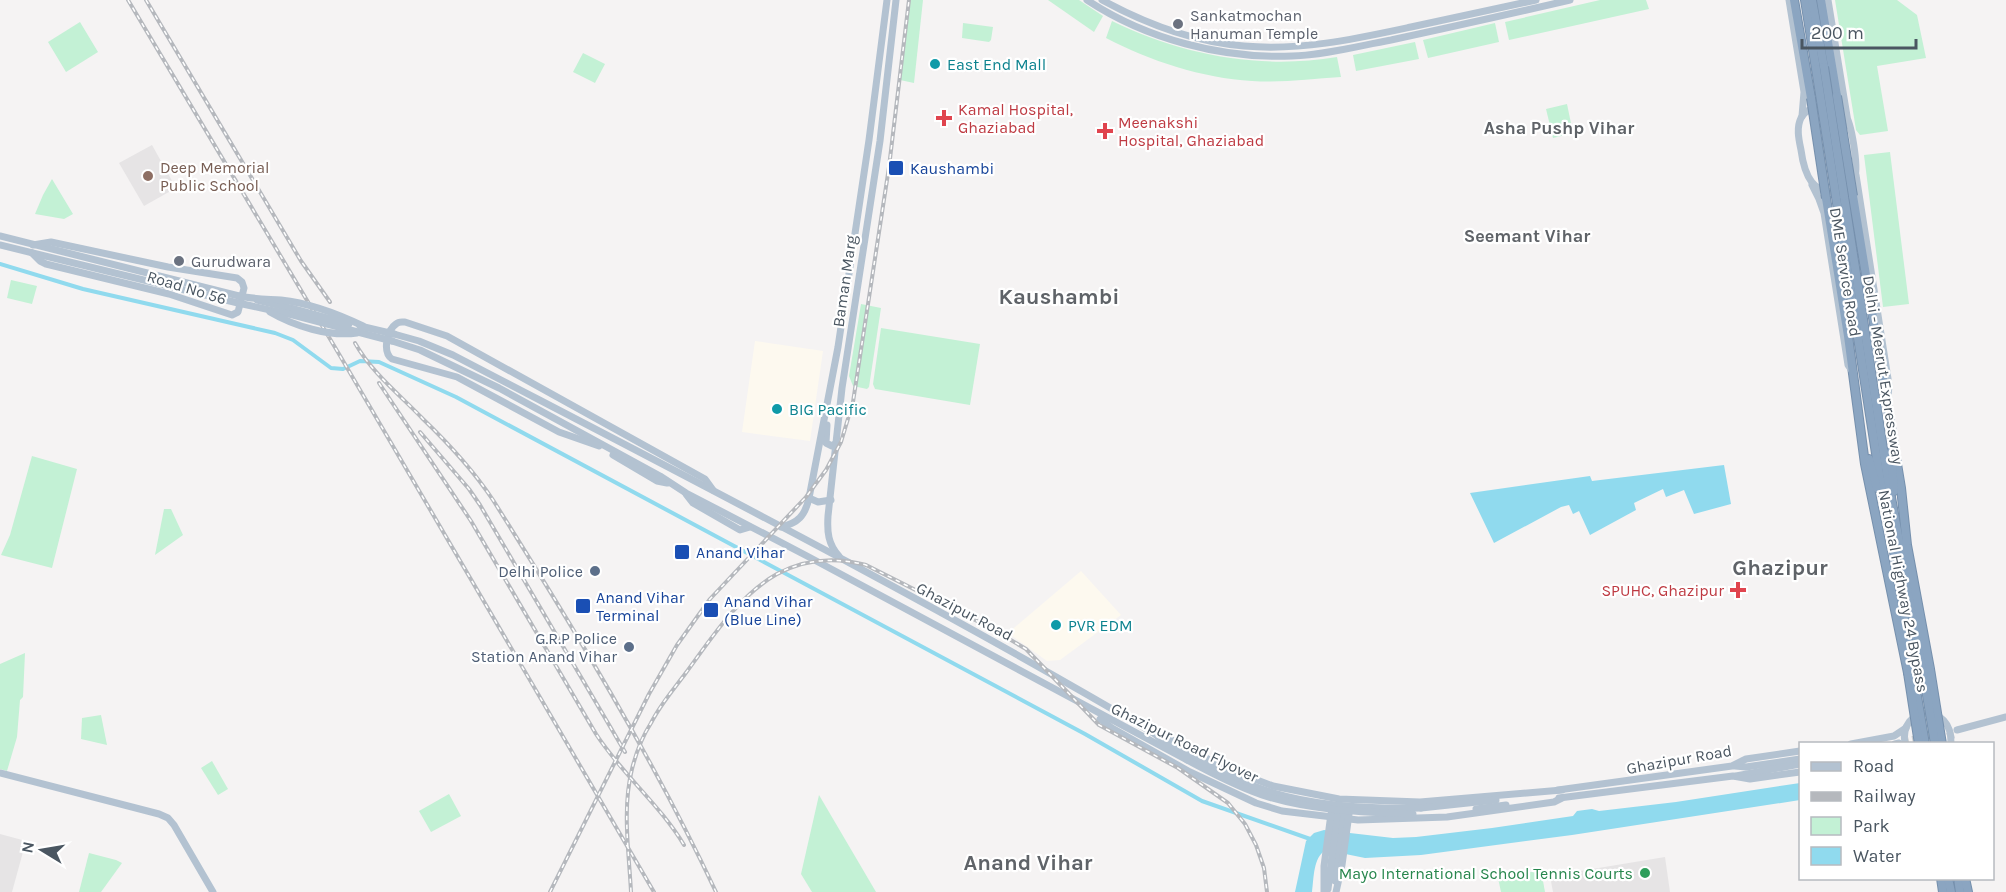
<svg xmlns="http://www.w3.org/2000/svg" width="2006" height="892" viewBox="0 0 2006 892" font-family="Karla,sans-serif">
	<style>
		.commercial { fill: #fdf9ef }
		.education { fill: #e6e4e5 }
		.green { fill: #c3f1d5 }
		.water { fill: #90daee }
		.lines { fill: none; stroke-linecap: round; stroke-linejoin: round }
		.canal { stroke: #90daee; stroke-width: 4 }
		.major-tunnel { stroke: #caccce; stroke-width: 7; stroke-dasharray: 7 3.5; stroke-linecap: butt }
		.highway-casing { stroke: #7690ad; stroke-width: 10 }
		.major { stroke: #b3c2d1; stroke-width: 7 }
		.highway { stroke: #8ba5c1; stroke-width: 8 }
		.rail-casing { stroke: #b5b8bd; stroke-width: 4 }
		.rail { stroke: #fff; stroke-width: 1.5; stroke-dasharray: 4.5; stroke-linecap: butt }
		.highway-bridge-casing { stroke: #7690ad; stroke-width: 10; stroke-linecap: butt }
		.major-bridge { stroke: #b3c2d1; stroke-width: 7 }
		.highway-bridge { stroke: #8ba5c1; stroke-width: 8 }
		.worship-dot { fill: #6b7280; stroke: #fff; stroke-width: 2 }
		.culture-dot { fill: #0f9aa8; stroke: #fff; stroke-width: 2 }
		.health-dot { fill: #e0444e; stroke: #fff; stroke-width: 2 }
		.transit-dot { fill: #1a4fb4; stroke: #fff; stroke-width: 2 }
		.education-dot { fill: #8d6e63; stroke: #fff; stroke-width: 2 }
		.service-dot { fill: #5c6f8a; stroke: #fff; stroke-width: 2 }
		.leisure-dot { fill: #2e9e5b; stroke: #fff; stroke-width: 2 }
		.labels { text-anchor: middle; stroke-width: 4.5; stroke-linejoin: round; paint-order: stroke }
		.worship-label { font-size: 16px; fill: #5b616d; stroke: #fff; text-anchor: start }
		.culture-label { font-size: 16px; fill: #0d838f; stroke: #fff; text-anchor: start }
		.health-label { font-size: 16px; fill: #be3a42; stroke: #fff; text-anchor: start }
		.education-label { font-size: 16px; fill: #785e54; stroke: #fff; text-anchor: start }
		.transit-label { font-size: 16px; fill: #164399; stroke: #fff; text-anchor: start }
		.street-label { font-size: 16px; fill: #4a5661; stroke: #fff }
		.service-label { font-size: 16px; fill: #4e5e75; stroke: #fff; text-anchor: end }
		.leisure-label { font-size: 16px; fill: #27864d; stroke: #fff; text-anchor: end }
		.neighbourhood-label { font-size: 18px; font-weight: bold; fill: #5f6368; stroke: #fff }
		.district-label { font-size: 22px; font-weight: bold; fill: #5f6368; stroke: #fff }
	</style>
	<rect width="100%" height="100%" fill="#f5f3f3"/>
	<g class="commercial">
		<polygon points="755,341 823,351 810,441 742,432"/>
		<polygon points="1081,571 1121,615 1060,660 1047,661 1008,633"/>
	</g>
	<g class="education">
		<polygon points="152,145 176,188 144,206 119,163"/>
		<polygon points="0,834 26,841 12,892 0,892"/>
		<polygon points="1665,857 1670,892 1553,892 1550,876"/>
	</g>
	<g class="green">
		<polygon points="908,0 923,0 914,83 900,80"/>
		<polygon points="1048,0 1079,0 1103,16 1094,32"/>
		<polygon points="1600,0 1646,0 1649,9 1509,40 1505,22"/>
		<polygon points="1835,0 1897,0 1917,15 1926,58 1877,66 1888,131 1860,135 1856,130"/>
		<path d="M1112,21c70,34 148,49 225,36l4,20c-30,2 -59,6 -89,4 -50,-3 -102,-20 -146,-43z"/>
		<polygon points="80,22 98,52 66,72 48,42"/>
		<polygon points="963,23 993,27 991,40 989,42 962,38"/>
		<polygon points="1495,23 1499,42 1428,58 1423,40"/>
		<polygon points="1415,42 1419,59 1356,71 1353,55"/>
		<polygon points="583,53 605,64 595,83 573,72"/>
		<polygon points="1567,104 1573,133 1553,138 1546,109"/>
		<polygon points="1890,152 1909,304 1883,307 1864,155"/>
		<polygon points="52,179 73,214 64,219 35,214 43,195"/>
		<polygon points="11,280 37,286 32,304 7,298"/>
		<polygon points="861,304 881,308 869,387 867,389 853,386 849,376"/>
		<polygon points="881,328 980,344 970,405 875,389 873,384"/>
		<polygon points="32,456 77,469 52,568 1,555 10,535"/>
		<polygon points="164,509 171,509 183,535 155,555"/>
		<polygon points="25,653 23,697 20,700 17,737 7,771 0,769 0,664"/>
		<polygon points="101,715 107,745 81,739 82,718"/>
		<polygon points="212,761 228,789 218,795 201,768"/>
		<polygon points="449,794 461,816 431,832 419,811"/>
		<polygon points="819,795 876,892 812,892 801,874"/>
		<polygon points="89,853 116,860 122,863 101,892 79,892"/>
		<polygon points="1541,870 1545,892 1501,892 1498,878"/>
	</g>
	<g class="water">
		<polygon points="1724,465 1731,504 1694,514 1684,490 1666,497 1663,489 1634,503 1636,510 1590,535 1579,511 1573,514 1569,505 1561,507 1494,543 1470,493 1590,476 1592,481"/>
		<path d="M1800,783v17l-228,35 -151,20 -56,3 -39,-8c-13,7 -12,28 -14,42h-17l11,-51 8,-8 10,-3 69,8 23,-1 76,-9 81,-12 4,-5 15,-2 7,2 77,-9z"/>
	</g>
	<g class="lines">
		<polyline class="canal" points="0,264 83,289 275,333 293,340 331,368 343,369 360,361 379,362 456,397 1085,734 1202,801 1313,840"/>
		<g class="major-tunnel">
			<polyline points="1937,739 1957,734"/>
			<polyline points="1902,742 1938,734"/>
		</g>
		<g class="highway-casing">
			<g id="highway">
				<polyline points="1794,0 1811,98"/>
				<polyline points="1805,0 1816,69"/>
				<polyline points="1812,0 1824,67"/>
				<polyline points="1821,0 1837,96"/>
				<polyline points="1844,196 1888,481 1923,671"/>
				<polyline points="1853,196 1901,488 1907,545 1930,669"/>
				<polyline points="1836,197 1880,479 1894,552 1913,672"/>
				<polyline points="1826,198 1848,336 1865,464 1908,673"/>
				<polyline points="1891,452 1894,491"/>
				<polyline points="1869,459 1877,488"/>
				<polyline points="1941,878 1943,892"/>
				<polyline points="1948,878 1951,892"/>
				<polyline points="1958,878 1960,892"/>
				<polyline points="1965,878 1968,892"/>
			</g>
		</g>
		<g class="major">
			<path d="M1087,0c59,39 135,59 205,56 33,-1 66,-10 99,-16 60,-13 119,-26 179,-40"/>
			<path d="M1102,0c44,24 91,42 142,46 57,5 111,-7 167,-19 41,-9 83,-18 125,-27"/>
			<polyline points="1789,0 1804,92 1802,116"/>
			<polyline points="1828,0 1847,116"/>
			<path d="M1824,105c8,2 16,2 21,9 7,10 13,51 10,63 -2,6 -6,10 -12,12 -30,11 -39,-16 -42,-39 -2,-10 -5,-22 0,-32 5,-9 14,-11 23,-13z"/>
			<polyline points="1856,175 1889,385 1888,397"/>
			<polyline points="1812,185 1819,199 1824,213 1848,365 1853,372"/>
			<polyline points="0,236 239,296"/>
			<polyline points="0,245 238,303"/>
			<polyline points="32,253 40,261 46,264 169,294 232,315 238,312 244,288 242,282 237,278 168,267 51,242 33,245"/>
			<polyline points="257,300 294,309"/>
			<path d="M394,334l25,7 34,14c236,123 473,244 702,379l10,2 58,31 50,19 66,13 81,3 142,-12"/>
			<polyline points="392,341 420,350 499,388 660,476 686,493 807,556 1187,760"/>
			<polyline points="827,425 826,443 832,446 836,443"/>
			<path d="M599,446l-40,-14 -102,-55 -65,-18c-10,-7 -5,-29 4,-35 3,-3 6,-2 9,-2l42,14 258,143 8,11"/>
			<polyline points="613,455 657,481 667,483"/>
			<polyline points="686,494 693,503 740,530 750,527"/>
			<polyline points="809,498 818,502 831,500"/>
			<path d="M781,527c17,-4 24,-11 28,-29l29,-151 31,-207 18,-140"/>
			<path d="M839,556c-11,-12 -12,-24 -11,-40l14,-128 38,-247 16,-141"/>
			<polyline points="1100,719 1112,728 1190,772 1256,803 1282,811 1358,820 1447,817 1554,802 1562,798"/>
			<polyline points="1957,730 2006,717"/>
			<polyline points="1155,734 1162,740 1189,755"/>
			<polyline points="1851,744 1894,736 1906,728"/>
			<polyline points="1895,744 1899,743"/>
			<path d="M1905,744c-7,-39 48,-43 46,0"/>
			<polyline points="1735,766 1746,767 1800,759"/>
			<polyline points="0,773 159,814 168,818 174,825 213,892"/>
			<polyline points="1736,776 1800,764"/>
			<polyline points="1558,790 1732,766 1746,759 1800,751"/>
			<polyline points="1559,798 1733,776 1750,779 1800,772"/>
			<polyline points="1421,808 1496,800"/>
			<polyline points="1476,809 1506,805"/>
			<polyline points="1335,881 1343,814"/>
			<polyline points="1328,889 1337,814"/>
			<polyline points="1324,892 1324,866 1331,814"/>
			<polyline points="1336,892 1342,865 1349,814"/>
		</g>
		<use href="#highway" class="highway"/>
		<g class="rail-casing">
			<g id="rail">
				<polyline points="128,0 339,354 654,892"/>
				<polyline points="146,0 301,261 330,302"/>
				<path d="M355,343c17,30 44,51 68,76 26,25 50,51 70,81 80,127 159,256 223,392"/>
				<path d="M379,383l92,138 125,213c26,40 64,71 88,111"/>
				<polyline points="420,432 469,489 480,505 625,752"/>
				<polyline points="550,892 649,694 677,645 710,599 806,497 826,470 841,442 853,402 889,167 909,0"/>
				<path d="M631,892c-2,-40 -9,-83 1,-123 4,-16 10,-32 19,-46 9,-18 22,-33 34,-49 26,-35 53,-78 92,-100 28,-15 59,-17 89,-9l123,62 37,22 73,76 79,43 50,35 17,21 11,21 8,23 3,24"/>
			</g>
		</g>
		<use href="#rail" class="rail"/>
		<g class="highway-bridge-casing">
			<g id="highway-bridge">
				<polyline points="1824,67 1844,196"/>
				<polyline points="1816,69 1836,197"/>
				<polyline points="1837,96 1853,196"/>
				<polyline points="1811,98 1826,198"/>
				<polyline points="1930,669 1942,744"/>
				<polyline points="1923,671 1935,744"/>
				<polyline points="1913,672 1925,744"/>
				<polyline points="1908,673 1919,744"/>
			</g>
		</g>
		<g class="major-bridge">
			<path d="M239,296c14,3 28,3 42,4 28,3 57,14 82,26"/>
			<polyline points="238,303 293,315 392,341"/>
			<polyline points="294,309 349,324"/>
			<path d="M270,312c24,14 59,25 87,21"/>
			<polyline points="360,326 394,334"/>
			<path d="M1189,755c28,14 55,29 85,38 47,14 99,16 147,15"/>
			<path d="M1187,760c24,13 49,26 75,35 49,16 101,17 151,19"/>
		</g>
		<use href="#highway-bridge" class="highway-bridge"/>
	</g>
	<g class="worship-dot">
		<circle cx="1178" cy="24" r="6"/>
		<circle cx="179" cy="261" r="6"/>
	</g>
	<g class="culture-dot">
		<circle cx="935" cy="64" r="6"/>
		<circle cx="777" cy="409" r="6"/>
		<circle cx="1056" cy="625" r="6"/>
	</g>
	<g class="health-dot">
		<path d="M941 109h6v6h6v6h-6v6h-6v-6h-6v-6h6z"/>
		<path d="M1102 122h6v6h6v6h-6v6h-6v-6h-6v-6h6z"/>
		<path d="M1735 581h6v6h6v6h-6v6h-6v-6h-6v-6h6z"/>
	</g>
	<g class="transit-dot">
		<rect x="888" y="160" width="16" height="16" rx="3"/>
		<rect x="674" y="544" width="16" height="16" rx="3"/>
		<rect x="575" y="598" width="16" height="16" rx="3"/>
		<rect x="703" y="602" width="16" height="16" rx="3"/>
	</g>
	<circle class="education-dot" cx="148" cy="176" r="6"/>
	<g class="service-dot">
		<circle cx="595" cy="571" r="6"/>
		<circle cx="629" cy="647" r="6"/>
	</g>
	<circle class="leisure-dot" cx="1645" cy="873" r="6"/>
	<g class="labels">
		<g class="worship-label">
			<text x="1190" y="21">Sankatmochan<tspan x="1190" dy="18">Hanuman Temple</tspan></text>
			<text x="191" y="267">Gurudwara</text>
		</g>
		<g class="culture-label">
			<text x="947" y="70">East End Mall</text>
			<text x="789" y="415">BIG Pacific</text>
			<text x="1068" y="631">PVR EDM</text>
		</g>
		<g class="health-label">
			<text x="958" y="115">Kamal Hospital,<tspan x="958" dy="18">Ghaziabad</tspan></text>
			<text x="1118" y="128">Meenakshi<tspan x="1118" dy="18">Hospital, Ghaziabad</tspan></text>
			<text x="1724" y="596" text-anchor="end">SPUHC, Ghazipur</text>
		</g>
		<g class="education-label">
			<text x="160" y="173">Deep Memorial<tspan x="160" dy="18">Public School</tspan></text>
		</g>
		<g class="transit-label">
			<text x="910" y="174">Kaushambi</text>
			<text x="696" y="558">Anand Vihar</text>
			<text x="596" y="603">Anand Vihar<tspan x="596" dy="18">Terminal</tspan></text>
			<text x="724" y="607">Anand Vihar<tspan x="724" dy="18">(Blue Line)</tspan></text>
		</g>
		<g class="street-label">
			<text transform="translate(1846 272) rotate(81)" y="6">DME Service Road</text>
			<text transform="translate(844 281) rotate(-82)" y="6">Baman Marg</text>
			<text transform="translate(187 287) rotate(17)" y="6">Road No 56</text>
			<text transform="translate(1884 370) rotate(81)" y="6">Delhi - Meerut Expressway</text>
			<text transform="translate(1904 591) rotate(79)" y="6">National Highway 24 Bypass</text>
			<text transform="translate(965 611) rotate(28)" y="6">Ghazipur Road</text>
			<text transform="translate(1185 742) rotate(26)" y="6">Ghazipur Road Flyover</text>
			<text transform="translate(1679 759) rotate(-10)" y="6">Ghazipur Road</text>
		</g>
		<g class="service-label">
			<text x="583" y="577">Delhi Police</text>
			<text x="617" y="644">G.R.P Police<tspan x="617" dy="18">Station Anand Vihar</tspan></text>
		</g>
		<g class="leisure-label">
			<text x="1633" y="879">Mayo International School Tennis Courts</text>
		</g>
		<g class="neighbourhood-label">
			<text x="1559" y="134">Asha Pushp Vihar</text>
			<text x="1527" y="242">Seemant Vihar</text>
		</g>
		<g class="district-label">
			<text x="1059" y="304">Kaushambi</text>
			<text x="1780" y="575">Ghazipur</text>
			<text x="1028" y="870">Anand Vihar</text>
		</g>
	</g>
	<rect x="1799" y="742" width="195" height="138" fill="#ffffff" stroke="#b7bbc0" stroke-width="1.5"/>
	<rect x="1811" y="762" width="30" height="9" fill="#b3c2d1" stroke="#b7bbc0" stroke-width="1.5"/>
	<text x="1853" y="772" font-size="18" fill="#4a5661">Road</text>
	<rect x="1811" y="792" width="30" height="9" fill="#b5b8bd" stroke="#b7bbc0" stroke-width="1.5"/>
	<text x="1853" y="802" font-size="18" fill="#4a5661">Railway</text>
	<rect x="1811" y="817" width="30" height="18" fill="#c3f1d5" stroke="#b7bbc0" stroke-width="1.5"/>
	<text x="1853" y="832" font-size="18" fill="#4a5661">Park</text>
	<rect x="1811" y="847" width="30" height="18" fill="#90daee" stroke="#b7bbc0" stroke-width="1.5"/>
	<text x="1853" y="862" font-size="18" fill="#4a5661">Water</text>
	<g transform="translate(42 850) rotate(281)" stroke="#ffffff" stroke-width="4.5" paint-order="stroke">
	<path d="M0-4.5L10 22L0 15L-10 22Z" fill="#4a5661"/>
	<text y="-9" font-size="16" font-weight="bold" text-anchor="middle" fill="#4a5661">N</text>
	</g>
	<path d="M1802 39v9h114v-9" fill="none" stroke="#4a5661" stroke-width="3"/>
	<text x="1811" y="39" font-size="18" fill="#4a5661" stroke="#ffffff" stroke-width="4.5" paint-order="stroke">200 m</text>
</svg>
